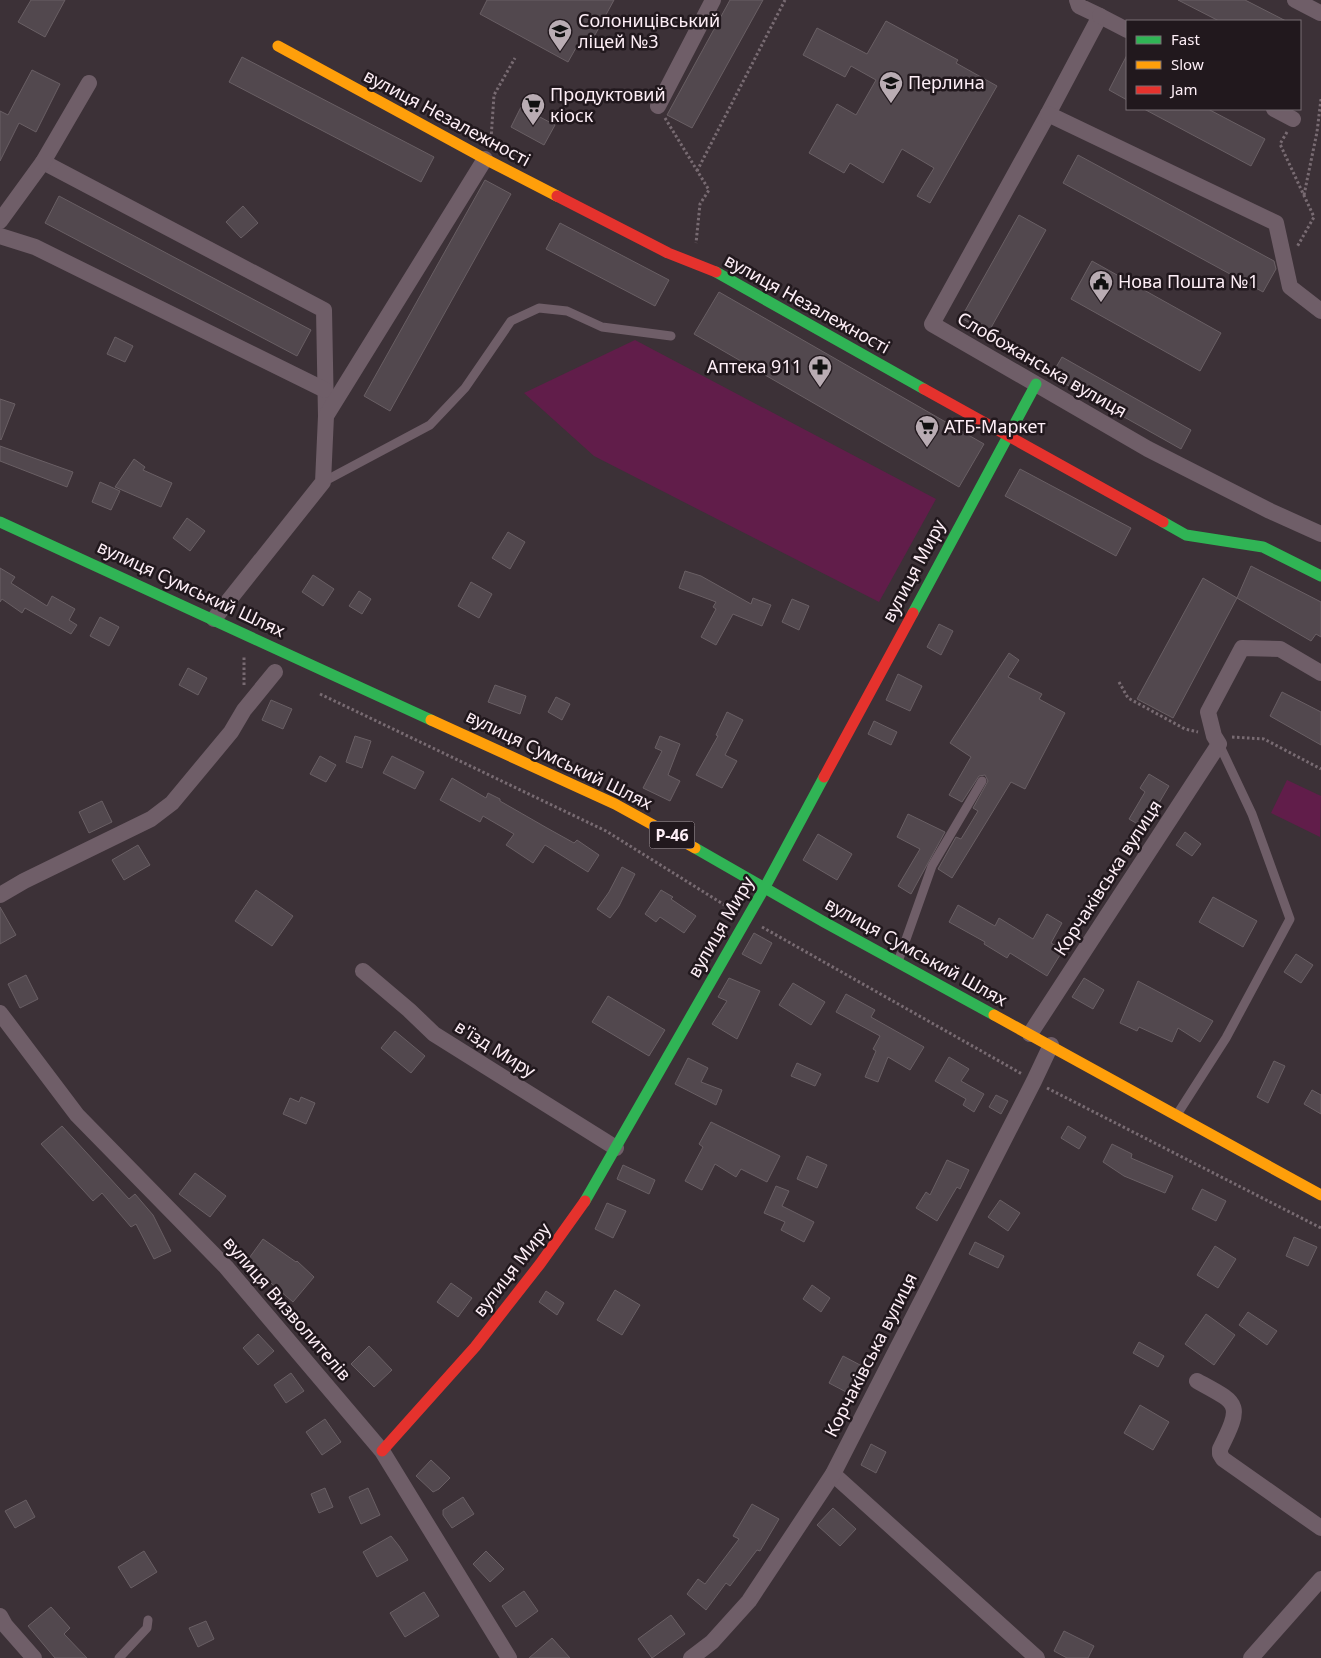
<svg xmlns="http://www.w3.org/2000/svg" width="1321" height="1658" viewBox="0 0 1321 1658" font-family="'Noto Sans',sans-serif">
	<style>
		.green { fill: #611d4a }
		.building { fill: #52484e; stroke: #695f64 }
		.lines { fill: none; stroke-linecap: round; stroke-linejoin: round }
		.path { stroke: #786b72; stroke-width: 3; stroke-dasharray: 2.5 2.5; stroke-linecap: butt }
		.lane { stroke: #6f5e68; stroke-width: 9 }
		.street { stroke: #6f5e68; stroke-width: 16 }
		.fast { stroke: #30b455; stroke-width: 11 }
		.slow { stroke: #ff9f0a; stroke-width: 11 }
		.jam { stroke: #e5322d; stroke-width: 11 }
		.labels { text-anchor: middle; stroke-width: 5; stroke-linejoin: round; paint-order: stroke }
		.shield { fill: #21181d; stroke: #bbaeb5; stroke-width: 1 }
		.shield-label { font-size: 16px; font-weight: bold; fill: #fdeef6 }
		.poi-label { font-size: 18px; fill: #fdeef6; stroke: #21181d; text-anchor: start }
		.street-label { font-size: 18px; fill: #fdeef6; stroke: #21181d }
	</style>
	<rect width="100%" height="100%" fill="#3c3137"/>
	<g class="green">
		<polygon points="635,340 936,499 879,602 594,456 524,393"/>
		<polygon points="1287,780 1321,796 1320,837 1271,813"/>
	</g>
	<g class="building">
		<polygon points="31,0 65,0 45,37 18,22"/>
		<polygon points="487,0 614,0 590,44 581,39 568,62 480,14"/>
		<polygon points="730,0 763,0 692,128 667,115"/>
		<polygon points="1178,0 1245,0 1286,21 1219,21"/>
		<polygon points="886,21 958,60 956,63 997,86 930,203 917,196 934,168 902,149 883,183 850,163 844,173 809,153 837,104 856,115 876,80 851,66 845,77 803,55 817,28 867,54"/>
		<polygon points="1127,55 1127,100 1109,90"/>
		<polygon points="242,57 434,157 421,182 229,82"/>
		<polygon points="32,70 60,84 36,132 19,123 0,161 0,111 8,115"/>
		<polygon points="521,107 555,125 544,145 511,127"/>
		<polygon points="1144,109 1208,109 1265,139 1251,166"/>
		<polygon points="1078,155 1274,261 1276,269 1263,292 1063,183"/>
		<polygon points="485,180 511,194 390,411 364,396"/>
		<polygon points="59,196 311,330 297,356 45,223"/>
		<polygon points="243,206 258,223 241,238 226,222"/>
		<polygon points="1019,215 1046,230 988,333 961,318"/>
		<polygon points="560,223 669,280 655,306 546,249"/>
		<polygon points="1092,261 1221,333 1200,371 1071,299"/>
		<polygon points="719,292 984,444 959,487 694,334"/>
		<polygon points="115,337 133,346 125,362 107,354"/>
		<polygon points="1062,357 1191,430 1181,449 1051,376"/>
		<polygon points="0,399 15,404 1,440 0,439"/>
		<polygon points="0,446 73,472 67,487 0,461"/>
		<polygon points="134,459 145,467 143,470 172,483 161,507 115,487"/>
		<polygon points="1020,469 1131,528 1116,556 1005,496"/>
		<polygon points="100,482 120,491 111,510 92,502"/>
		<polygon points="187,518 205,531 190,551 173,538"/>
		<polygon points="508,532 525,542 510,569 492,558"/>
		<polygon points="1251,566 1321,602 1321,637 1316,634 1311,641 1237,598 1173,718 1137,699 1203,578 1237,598"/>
		<polygon points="0,568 15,577 11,583 47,606 52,596 75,609 69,620 77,625 71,634 25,608 22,613 2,599 0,602"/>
		<polygon points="685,571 701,576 751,604 753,598 771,605 762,626 733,614 716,645 701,637 716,609 713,607 716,602 679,588"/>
		<polygon points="313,575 334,589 323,606 302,592"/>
		<polygon points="471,582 492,594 479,618 458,606"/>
		<polygon points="359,591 371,599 362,614 349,606"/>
		<polygon points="792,599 809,606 799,630 782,622"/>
		<polygon points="100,617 119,627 109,646 90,636"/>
		<polygon points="939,624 953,631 941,655 927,647"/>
		<polygon points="1009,653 1019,660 1008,677 1042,694 1039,699 1065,713 1025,789 1011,782 952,878 938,869 956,837 961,839 978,811 973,808 988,781 985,775 979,776 962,802 949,795 971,757 950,743"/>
		<polygon points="188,668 207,678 198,695 179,685"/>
		<polygon points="898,674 922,686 910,711 886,700"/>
		<polygon points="495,685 526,696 520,714 488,702"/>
		<polygon points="1282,692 1321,712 1321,745 1270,716"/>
		<polygon points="556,697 570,704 562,720 548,712"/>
		<polygon points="271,700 292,709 283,729 262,720"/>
		<polygon points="727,712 743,720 725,755 737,761 722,788 696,775 718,736 716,735"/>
		<polygon points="874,721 897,732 891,745 868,734"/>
		<polygon points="355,736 371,741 362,768 346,762"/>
		<polygon points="660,736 680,744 668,775 680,781 670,801 643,788 662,751 655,748"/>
		<polygon points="320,756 336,765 326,782 310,774"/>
		<polygon points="392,756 424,772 415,789 383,773"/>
		<polygon points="1149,774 1169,786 1153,813 1157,815 1148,830 1129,819 1145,792 1140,788"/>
		<polygon points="452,778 486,798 488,793 500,799 500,801 547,828 574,843 577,840 599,855 588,872 545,845 533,863 506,845 514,834 483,816 480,822 440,800"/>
		<polygon points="102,801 112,822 89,833 79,812"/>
		<polygon points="908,814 945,832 911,894 898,886 920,849 897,837"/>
		<polygon points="1185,832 1201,844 1192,856 1176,845"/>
		<polygon points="818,834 852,854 837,880 803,860"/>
		<polygon points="138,845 150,865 124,880 112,860"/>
		<polygon points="622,867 635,874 619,906 610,918 597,909 609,892"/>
		<polygon points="256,890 293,916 272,946 235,921"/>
		<polygon points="661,890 673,897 671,899 696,916 684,933 660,917 656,922 645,914"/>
		<polygon points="1213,897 1257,921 1243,947 1199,922"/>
		<polygon points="958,905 995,926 999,918 1033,939 1047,914 1062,923 1051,943 1063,950 1047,976 1010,953 1007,958 984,944 985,942 949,922"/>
		<polygon points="0,907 16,935 0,944"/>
		<polygon points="754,933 772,943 761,964 742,954"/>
		<polygon points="1296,954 1313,965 1301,983 1284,972"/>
		<polygon points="26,975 38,999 20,1008 8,984"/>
		<polygon points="729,978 760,991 737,1039 712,1024 727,1001 718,997"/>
		<polygon points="1084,978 1104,990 1093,1009 1072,997"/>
		<polygon points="1138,981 1213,1021 1200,1042 1178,1028 1172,1042 1139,1027 1137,1031 1120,1023"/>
		<polygon points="793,983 825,1002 811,1025 779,1005"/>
		<polygon points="846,994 875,1010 871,1017 924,1047 910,1070 888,1057 878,1082 865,1077 876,1051 873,1049 880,1036 836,1012"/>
		<polygon points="608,996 665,1030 649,1056 592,1022"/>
		<polygon points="395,1031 425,1056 411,1073 381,1048"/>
		<polygon points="949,1057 969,1069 961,1081 984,1094 974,1112 963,1105 966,1099 935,1081"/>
		<polygon points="688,1058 708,1068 701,1082 722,1090 716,1105 675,1084"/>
		<polygon points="1274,1061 1285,1066 1268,1103 1257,1097"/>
		<polygon points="797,1063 821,1074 815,1086 791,1076"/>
		<polygon points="1312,1090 1321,1095 1321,1114 1304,1104"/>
		<polygon points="996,1095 1008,1101 1001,1114 989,1107"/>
		<polygon points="301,1097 315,1103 306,1124 283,1114 290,1098 299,1102"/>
		<polygon points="711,1122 780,1156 767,1182 741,1169 736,1177 715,1164 702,1190 685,1181 703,1147 699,1144"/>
		<polygon points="62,1126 129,1199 135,1194 153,1215 171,1251 154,1259 136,1224 131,1227 102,1193 93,1201 41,1144"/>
		<polygon points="1068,1126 1086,1137 1079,1149 1061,1138"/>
		<polygon points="1112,1144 1132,1154 1131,1158 1173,1176 1165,1193 1124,1176 1103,1162"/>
		<polygon points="807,1156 827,1165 817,1188 797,1179"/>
		<polygon points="947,1160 969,1170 960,1189 957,1187 937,1221 916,1208 926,1192 930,1195"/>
		<polygon points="623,1165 655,1180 649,1194 617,1179"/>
		<polygon points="195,1173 226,1196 210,1217 179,1194"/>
		<polygon points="776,1186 789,1191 782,1206 814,1222 804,1242 781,1230 785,1222 764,1213"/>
		<polygon points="1202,1189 1226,1201 1216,1221 1192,1209"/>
		<polygon points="1000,1200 1020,1213 1008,1231 988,1217"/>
		<polygon points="607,1203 626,1211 613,1238 595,1229"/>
		<polygon points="1294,1237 1317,1247 1308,1266 1286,1256"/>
		<polygon points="263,1239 296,1262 297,1261 314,1277 293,1302 265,1278 264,1279 244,1265"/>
		<polygon points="975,1242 1004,1256 998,1268 969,1254"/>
		<polygon points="1215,1246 1236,1259 1218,1288 1197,1275"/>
		<polygon points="451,1283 472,1298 458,1317 437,1302"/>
		<polygon points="812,1285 830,1298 821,1312 803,1299"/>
		<polygon points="615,1290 640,1305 622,1335 597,1320"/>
		<polygon points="546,1291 564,1303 557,1315 539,1302"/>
		<polygon points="1248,1312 1277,1331 1267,1345 1239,1325"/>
		<polygon points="1206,1314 1235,1335 1214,1365 1185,1344"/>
		<polygon points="258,1334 274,1351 258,1365 243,1348"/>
		<polygon points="1139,1342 1164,1356 1158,1367 1133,1353"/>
		<polygon points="369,1346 392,1370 374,1387 351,1364"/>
		<polygon points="843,1356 862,1366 848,1393 829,1383"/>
		<polygon points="291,1373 304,1391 286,1403 274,1385"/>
		<polygon points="1140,1405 1169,1422 1153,1450 1124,1433"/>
		<polygon points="325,1419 341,1442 322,1455 306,1432"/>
		<polygon points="871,1444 886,1452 876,1473 861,1465"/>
		<polygon points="431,1460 450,1478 439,1489 433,1492 416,1476"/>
		<polygon points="325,1488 333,1507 319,1513 311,1494"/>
		<polygon points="368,1488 380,1515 361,1524 349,1497"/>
		<polygon points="463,1497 474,1514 452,1528 443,1515 443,1510"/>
		<polygon points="26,1500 35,1517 15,1528 5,1511"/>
		<polygon points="752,1504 779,1519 760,1551 757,1550 730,1586 726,1583 706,1610 687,1594 698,1579 705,1584 739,1539 733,1536"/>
		<polygon points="833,1508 856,1529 840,1546 817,1525"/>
		<polygon points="391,1536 399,1546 408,1560 377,1577 363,1552"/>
		<polygon points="144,1551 157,1572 131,1588 118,1567"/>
		<polygon points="486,1551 504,1569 490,1582 473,1564"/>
		<polygon points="524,1591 538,1611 516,1627 502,1606"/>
		<polygon points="424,1592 439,1616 405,1637 390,1613"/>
		<polygon points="51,1607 70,1628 64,1634 87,1658 55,1658 28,1626"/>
		<polygon points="671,1615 685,1634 652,1658 638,1639"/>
		<polygon points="206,1621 214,1639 198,1647 189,1628"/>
		<polygon points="1064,1631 1094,1646 1088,1658 1067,1658 1054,1651"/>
		<polygon points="552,1638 570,1658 529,1658"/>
	</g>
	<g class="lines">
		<g class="path">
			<polyline points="665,118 709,190 700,204 696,243"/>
			<polyline points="1287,132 1280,144 1314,217 1297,247"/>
			<polyline points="491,139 494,95 515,58"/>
			<polyline points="697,171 785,0"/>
			<polyline points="1304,195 1317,132 1321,99"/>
			<polyline points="1119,682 1128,698 1185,729 1198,732"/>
			<polyline points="244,685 244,656"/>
			<polyline points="320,694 606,831 731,909"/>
			<polyline points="1232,737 1264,739 1321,769"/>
			<polyline points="762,927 1022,1074"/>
			<polyline points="1047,1088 1321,1228"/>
		</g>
		<g class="lane">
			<polyline points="323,482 430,425 465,388 511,321 539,308 567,311 602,327 671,336"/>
			<polyline points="899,959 932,866 982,781"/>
			<polyline points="1178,1113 1226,1038 1290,919 1252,814 1219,744"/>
			<polyline points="119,1658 147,1628 148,1620"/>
		</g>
		<g class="street">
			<polyline points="1077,0 1079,6 1100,16 1048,114 932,324 1148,449 1270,511 1321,534"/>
			<polyline points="1295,0 1320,13"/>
			<polyline points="1100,16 1127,30"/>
			<polyline points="658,106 713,0"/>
			<polyline points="1274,109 1293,119"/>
			<polyline points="1048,114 1276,223 1290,287 1321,311"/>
			<polyline points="43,162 324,310 326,416"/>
			<polyline points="0,221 43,162 89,83"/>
			<polyline points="0,236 35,247 325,390"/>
			<polyline points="214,619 323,482 326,416 485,159"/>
			<polyline points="0,895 24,881 151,819 172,803 231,732 244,710 275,672"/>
			<polyline points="363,971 409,1010 434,1034 616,1148"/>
			<polyline points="0,1013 77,1115 226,1267 382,1451 509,1658"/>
			<polyline points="1030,1034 1219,744 1214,736 1208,712 1242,648 1280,649 1321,673"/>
			<path d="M1197,1381c42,23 46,22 23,68v5l3,5 98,69"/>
			<polyline points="833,1474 1037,1658"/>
			<polyline points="0,1616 5,1625 34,1658"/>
			<polyline points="691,1658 712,1642 749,1601 833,1474 1034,1081 1051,1045"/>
			<polyline points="1251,1658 1321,1579"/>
		</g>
		<g class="fast">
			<polyline points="716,272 924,389"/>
			<polyline points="0,522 431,720"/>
			<polyline points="1163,522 1186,535 1263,547 1321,576"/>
			<polyline points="913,613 1036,384"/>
			<polyline points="695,848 824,922 994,1015"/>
			<polyline points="585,1201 765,887 824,777"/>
		</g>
		<g class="slow">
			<polyline points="278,46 489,161 557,196"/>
			<polyline points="431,720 615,804 695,848"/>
			<polyline points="994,1015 1321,1195"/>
		</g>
		<g class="jam">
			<polyline points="557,196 668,253 716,272"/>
			<polyline points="924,389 1163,522"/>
			<polyline points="824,777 913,613"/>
			<polyline points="382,1451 475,1347 540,1264 585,1201"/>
		</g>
	</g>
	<defs>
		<g id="school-pin" transform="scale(1.25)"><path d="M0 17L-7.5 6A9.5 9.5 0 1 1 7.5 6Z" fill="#b9acb3" stroke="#21181d"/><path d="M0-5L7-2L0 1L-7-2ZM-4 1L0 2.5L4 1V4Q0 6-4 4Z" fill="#111"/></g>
		<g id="supermarket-pin" transform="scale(1.25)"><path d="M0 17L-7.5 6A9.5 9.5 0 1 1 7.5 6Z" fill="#b9acb3" stroke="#21181d"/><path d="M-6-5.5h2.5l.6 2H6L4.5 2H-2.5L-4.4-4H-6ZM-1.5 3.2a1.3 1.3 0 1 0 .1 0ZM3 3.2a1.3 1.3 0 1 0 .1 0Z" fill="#111"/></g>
		<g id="civic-pin" transform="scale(1.25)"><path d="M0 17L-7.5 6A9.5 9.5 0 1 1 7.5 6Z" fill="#b9acb3" stroke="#21181d"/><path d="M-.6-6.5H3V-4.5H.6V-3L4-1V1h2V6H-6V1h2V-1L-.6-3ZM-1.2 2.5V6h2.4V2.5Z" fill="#111"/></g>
		<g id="pharmacy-pin" transform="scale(1.25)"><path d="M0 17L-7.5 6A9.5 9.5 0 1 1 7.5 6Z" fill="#b9acb3" stroke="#21181d"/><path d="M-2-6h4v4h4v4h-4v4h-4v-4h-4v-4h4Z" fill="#111"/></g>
	</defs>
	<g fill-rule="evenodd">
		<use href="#school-pin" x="560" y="31"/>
		<use href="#school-pin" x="891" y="83"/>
		<use href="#supermarket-pin" x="533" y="105"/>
		<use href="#civic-pin" x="1101" y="282"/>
		<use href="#pharmacy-pin" x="820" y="367"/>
		<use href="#supermarket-pin" x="927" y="427"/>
	</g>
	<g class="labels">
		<rect class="shield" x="649.5" y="821.5" width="45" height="27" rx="4"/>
		<g class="shield-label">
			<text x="672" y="841">Р-46</text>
		</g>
		<g class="poi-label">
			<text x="578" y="27">Солоницівський<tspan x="578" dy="21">ліцей №3</tspan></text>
			<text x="908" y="89">Перлина</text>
			<text x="550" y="101">Продуктовий<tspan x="550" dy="21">кіоск</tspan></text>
			<text x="1118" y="288">Нова Пошта №1</text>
			<text x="802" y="373" text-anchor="end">Аптека 911</text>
			<text x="944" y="433">АТБ-Маркет</text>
		</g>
		<g class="street-label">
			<text transform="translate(447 118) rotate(28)" y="6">вулиця Незалежності</text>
			<text transform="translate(807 304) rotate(29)" y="6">вулиця Незалежності</text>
			<text transform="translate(1042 365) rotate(30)" y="6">Слобожанська вулиця</text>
			<text transform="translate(914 571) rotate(-62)" y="6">вулиця Миру</text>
			<text transform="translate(191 589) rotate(25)" y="6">вулиця Сумський Шлях</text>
			<text transform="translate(559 760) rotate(26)" y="6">вулиця Сумський Шлях</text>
			<text transform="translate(1108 878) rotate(-57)" y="6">Корчаківська вулиця</text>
			<text transform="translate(721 927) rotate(-60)" y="6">вулиця Миру</text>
			<text transform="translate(916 952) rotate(29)" y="6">вулиця Сумський Шлях</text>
			<text transform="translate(495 1049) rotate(32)" y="6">в'їзд Миру</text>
			<text transform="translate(512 1270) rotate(-52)" y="6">вулиця Миру</text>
			<text transform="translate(287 1309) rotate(49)" y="6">вулиця Визволителів</text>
			<text transform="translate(871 1355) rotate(-63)" y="6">Корчаківська вулиця</text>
		</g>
	</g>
	<rect x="1126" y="20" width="175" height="90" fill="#21181d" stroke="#796e74"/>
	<rect x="1136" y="36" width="25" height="8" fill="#30b455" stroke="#796e74"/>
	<text x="1171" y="45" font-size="15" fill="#fdeef6">Fast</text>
	<rect x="1136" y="61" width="25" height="8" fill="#ff9f0a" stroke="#796e74"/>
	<text x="1171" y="70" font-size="15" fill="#fdeef6">Slow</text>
	<rect x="1136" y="86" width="25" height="8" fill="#e5322d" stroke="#796e74"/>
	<text x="1171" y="95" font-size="15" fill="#fdeef6">Jam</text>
</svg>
